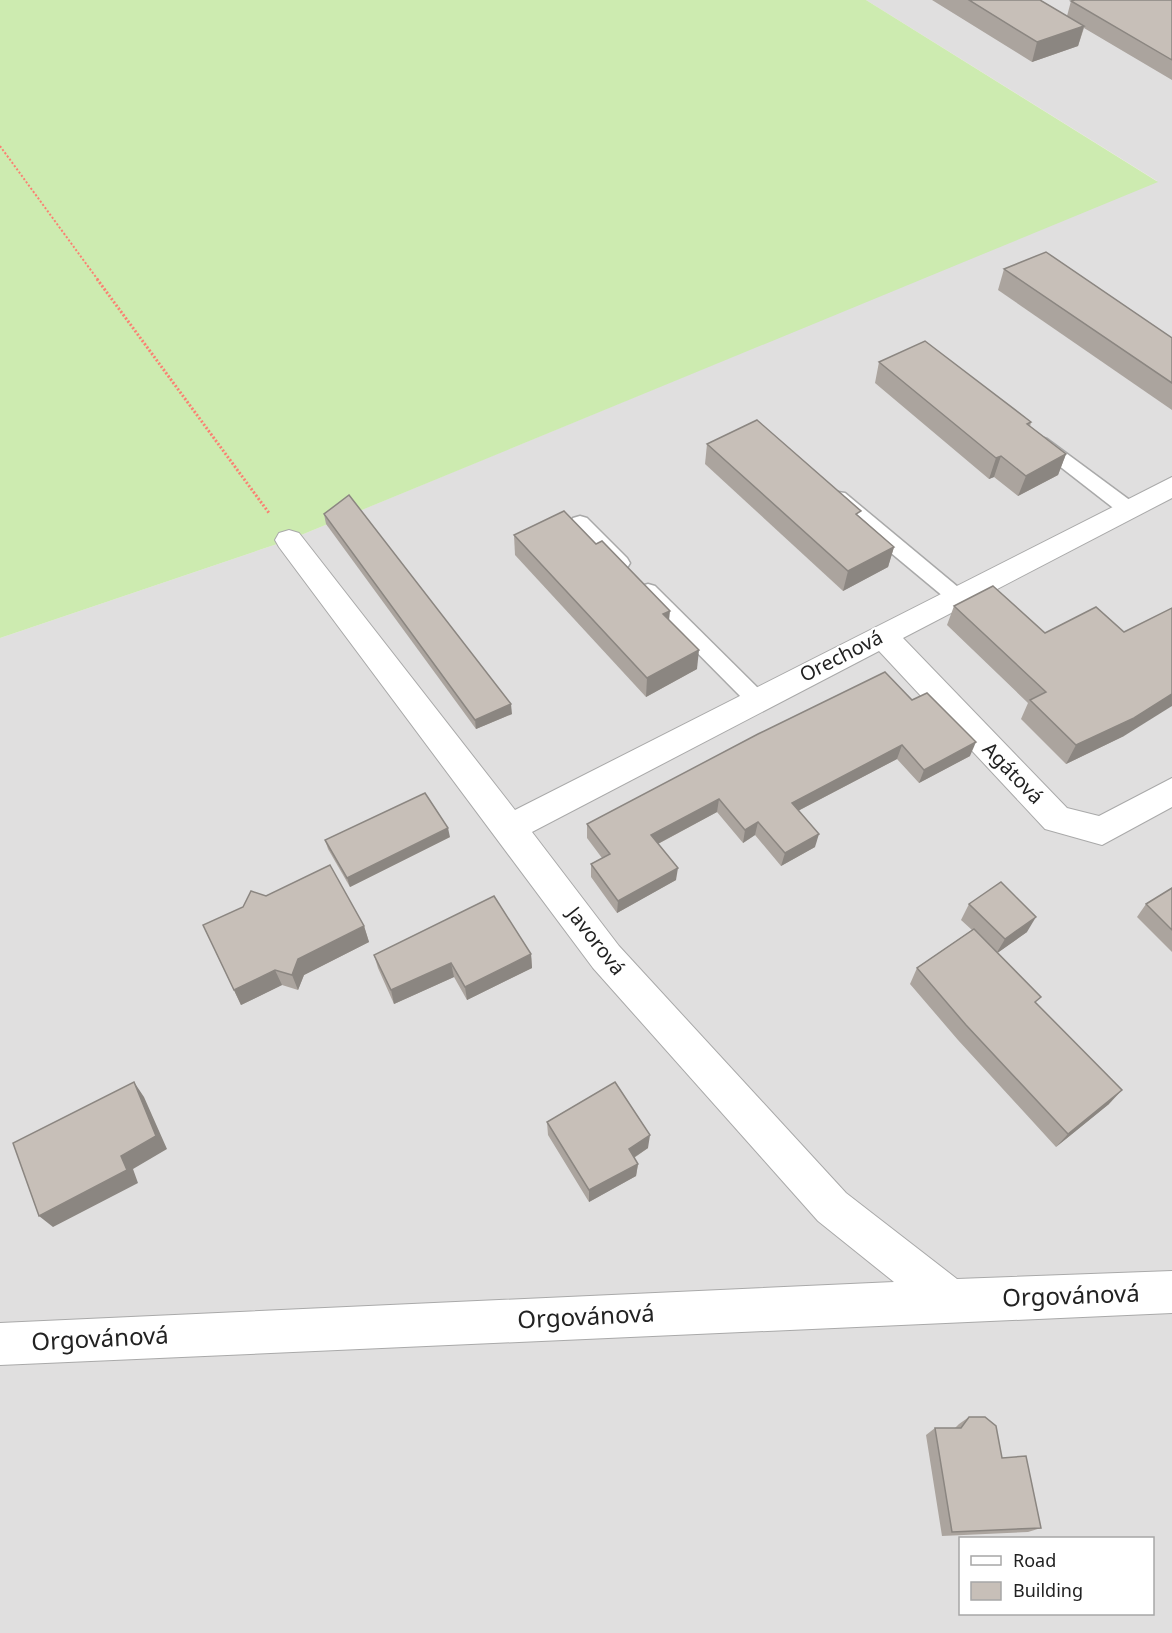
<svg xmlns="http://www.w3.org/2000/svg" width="1172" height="1633" viewBox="0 0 1172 1633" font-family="'Noto Sans',sans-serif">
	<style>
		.residential { fill: #e0dfdf; fill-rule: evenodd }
		.grass { fill: #cdebb0 }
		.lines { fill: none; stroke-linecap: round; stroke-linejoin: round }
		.lane-casing { stroke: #a9a9a9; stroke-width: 3 }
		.street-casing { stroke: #a9a9a9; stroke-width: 2 }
		.path-far1 { stroke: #fa8072; stroke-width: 2; stroke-dasharray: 2 2; stroke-linecap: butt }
		.path { stroke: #fa8072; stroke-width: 3; stroke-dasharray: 2 2; stroke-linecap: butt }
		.lane { fill: #fff; fill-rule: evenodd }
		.street { fill: #fff; fill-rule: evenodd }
		.wall { fill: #aba49e }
		.shaded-wall { fill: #8b8681 }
		.building { fill: #c7bfb8; stroke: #8b8681; stroke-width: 1.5 }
		.labels { text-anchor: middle; stroke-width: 4.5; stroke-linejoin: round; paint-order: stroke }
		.street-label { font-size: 20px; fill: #222; stroke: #fff }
		.near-street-label { font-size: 24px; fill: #222; stroke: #fff }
	</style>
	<rect width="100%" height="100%" fill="#f2efe9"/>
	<path class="residential" d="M866,0h306v1633h-1172v-995l289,-98 868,-359zM960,1538h192v76h-192z"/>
	<polygon class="grass" points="0,0 866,0 1158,182 289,540 0,638"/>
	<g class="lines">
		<g class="lane-casing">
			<g id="lane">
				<polygon points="1041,437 1047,439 1135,504 1137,509 1135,514 1121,514 1035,447 1032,443 1035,439"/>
				<polygon points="838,492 845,493 964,592 967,597 964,602 957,604 950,602 831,503 829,498 831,493"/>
				<polygon points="580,516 587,518 627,558 630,563 627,568 613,568 573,528 570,523 573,518"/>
				<polygon points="648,584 655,586 764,694 768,700 764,706 757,708 750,706 641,596 638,591 641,586"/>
			</g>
		</g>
		<g class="street-casing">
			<polygon id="street" points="1172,477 1172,498 903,638 1067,808 1099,816 1172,778 1172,807 1102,845 1045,829 879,651 532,832 619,946 846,1193 957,1279 1172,1271 1172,1313 0,1365 0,1323 894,1282 818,1221 593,968 279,547 275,540 279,533 289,530 299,533 515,810"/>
		</g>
		<polyline class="path-far1" points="0,146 98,280"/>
		<polyline class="path" points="97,279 269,513"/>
		<use href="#lane" class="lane"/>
		<use href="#street" class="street"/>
	</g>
	<g class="wall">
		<polygon points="932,0 1040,0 1067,16 1071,1 1172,0 1172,80 1084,28 1078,46 1032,62"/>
		<polygon points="1004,269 1172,338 1172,410 998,290"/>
		<polygon points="879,362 1031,422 1030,427 1066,454 1058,475 1018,496 994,477 989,479 875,383"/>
		<polygon points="707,444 860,517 894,547 888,567 843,591 705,464"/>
		<polygon points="324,514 512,714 476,729 326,524"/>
		<polygon points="514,535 669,620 697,669 646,697 515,555"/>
		<polygon points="954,606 1124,736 1066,764 1021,719 1028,703 947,625"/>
		<polygon points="912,700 970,756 919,783 897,759 798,811 815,847 781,866 755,835 743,843 717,812 658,844 676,880 617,913 591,877 591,864 602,858 587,838 587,824"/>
		<polygon points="450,837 350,887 328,849 325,840"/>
		<polygon points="1172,888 1172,952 1137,917 1146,904"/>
		<polygon points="969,904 1027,932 997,953 1037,1004 1109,1104 1056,1147 958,1040 910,984 917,968 972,930 961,920"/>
		<polygon points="203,925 364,926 369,942 304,975 298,990 282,985 241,1005"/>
		<polygon points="531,954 532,968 467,1000 454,977 394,1004 378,968 374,955"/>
		<polygon points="547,1122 648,1148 634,1158 638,1164 636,1176 589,1202 548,1135"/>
		<polygon points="969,1417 1002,1458 1041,1528 1028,1532 942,1536 926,1435 935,1428 955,1428 959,1424"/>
	</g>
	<g class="shaded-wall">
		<polygon points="1084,26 1078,46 1032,62 1037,42"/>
		<polygon points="1066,454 1058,475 1018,496 1026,476"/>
		<polygon points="1001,456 994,477 989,479 996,458"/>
		<polygon points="894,547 888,567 843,591 848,571"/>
		<polygon points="670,611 668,630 663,614"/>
		<polygon points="699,650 697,669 646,697 647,678"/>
		<polygon points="1172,694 1172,706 1124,736 1066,764 1076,745"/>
		<polygon points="511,704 512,714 476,729 475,720"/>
		<polygon points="976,742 970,756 919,783 924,770"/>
		<polygon points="902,745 897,759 788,816 792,803"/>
		<polygon points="719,799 717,812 650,848 651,835"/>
		<polygon points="758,822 755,835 743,843 745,830"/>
		<polygon points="448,828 450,837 350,887 347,878"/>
		<polygon points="819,834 815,847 781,866 785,853"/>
		<polygon points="678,868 676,880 617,913 618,901"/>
		<polygon points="1036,917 1027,932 996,954 1005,939"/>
		<polygon points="364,926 369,942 304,975 298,990 292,975 298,959"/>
		<polygon points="531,954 532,968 467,1000 465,987"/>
		<polygon points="451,963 454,977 394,1004 391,990"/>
		<polygon points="275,970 282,985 241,1005 234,990"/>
		<polygon points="134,1082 144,1097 167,1149 133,1169 138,1183 53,1227 39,1216 121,1156"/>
		<polygon points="1122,1090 1109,1104 1056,1147 1068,1134"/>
		<polygon points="650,1135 648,1148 627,1162 629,1149"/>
		<polygon points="638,1164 636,1176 589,1202 589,1190"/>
	</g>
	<g class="building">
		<polygon points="969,0 1040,0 1084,26 1037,42"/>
		<polygon points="1075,0 1172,0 1172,60 1071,1"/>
		<polygon points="1046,252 1172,338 1172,383 1004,269"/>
		<polygon points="925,341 1031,422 1027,424 1066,454 1026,476 1001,456 996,458 879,362"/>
		<polygon points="757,420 861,511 856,514 894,547 848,571 707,444"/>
		<polygon points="349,495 511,704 475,720 324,514"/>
		<polygon points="564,511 596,544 602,541 670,611 663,614 699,650 647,678 514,535"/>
		<polygon points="993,586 1045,633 1096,607 1124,632 1172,608 1172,694 1134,718 1076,745 1030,700 1046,692 954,606"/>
		<polygon points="885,672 912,700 927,693 976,742 924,770 902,745 792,803 819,834 785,853 758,822 745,830 719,799 651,835 678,868 618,901 591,864 610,854 587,824 758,734"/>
		<polygon points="425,793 448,828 347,878 325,840"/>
		<polygon points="330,865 364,926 298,959 292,975 275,970 234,990 203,925 243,907 251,891 266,896"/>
		<polygon points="1001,882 1036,917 1005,939 969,904"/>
		<polygon points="1172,888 1172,930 1146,904"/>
		<polygon points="494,896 531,954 465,987 451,963 391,990 374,955"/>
		<polygon points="974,929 1041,997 1035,1002 1122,1090 1068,1134 966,1025 917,968"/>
		<polygon points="134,1082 156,1136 121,1156 127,1170 39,1216 13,1143"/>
		<polygon points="615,1082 650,1135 629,1149 638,1164 589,1190 547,1122"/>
		<polygon points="969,1417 985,1417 996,1426 1002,1458 1026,1456 1041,1528 952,1532 935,1428 961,1428"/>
	</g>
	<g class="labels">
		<g class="street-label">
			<text transform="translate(841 656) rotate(-27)" y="7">Orechová</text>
			<text transform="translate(1013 773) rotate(46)" y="7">Agátová</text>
			<text transform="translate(596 941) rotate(52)" y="7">Javorová</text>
		</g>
		<g class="near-street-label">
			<text transform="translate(1071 1296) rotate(-2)" y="8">Orgovánová</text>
			<text transform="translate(586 1317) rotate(-3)" y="8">Orgovánová</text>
			<text transform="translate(100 1339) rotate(-3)" y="8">Orgovánová</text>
		</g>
	</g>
	<rect x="959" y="1537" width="195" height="78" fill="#ffffff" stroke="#a7a7a7" stroke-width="1.5"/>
	<rect x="971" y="1556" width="30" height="9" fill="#ffffff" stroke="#a7a7a7" stroke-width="1.5"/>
	<text x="1013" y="1567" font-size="18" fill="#222222">Road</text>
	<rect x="971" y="1582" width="30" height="18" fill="#c7bfb8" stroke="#a7a7a7" stroke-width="1.5"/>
	<text x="1013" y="1597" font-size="18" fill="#222222">Building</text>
</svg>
